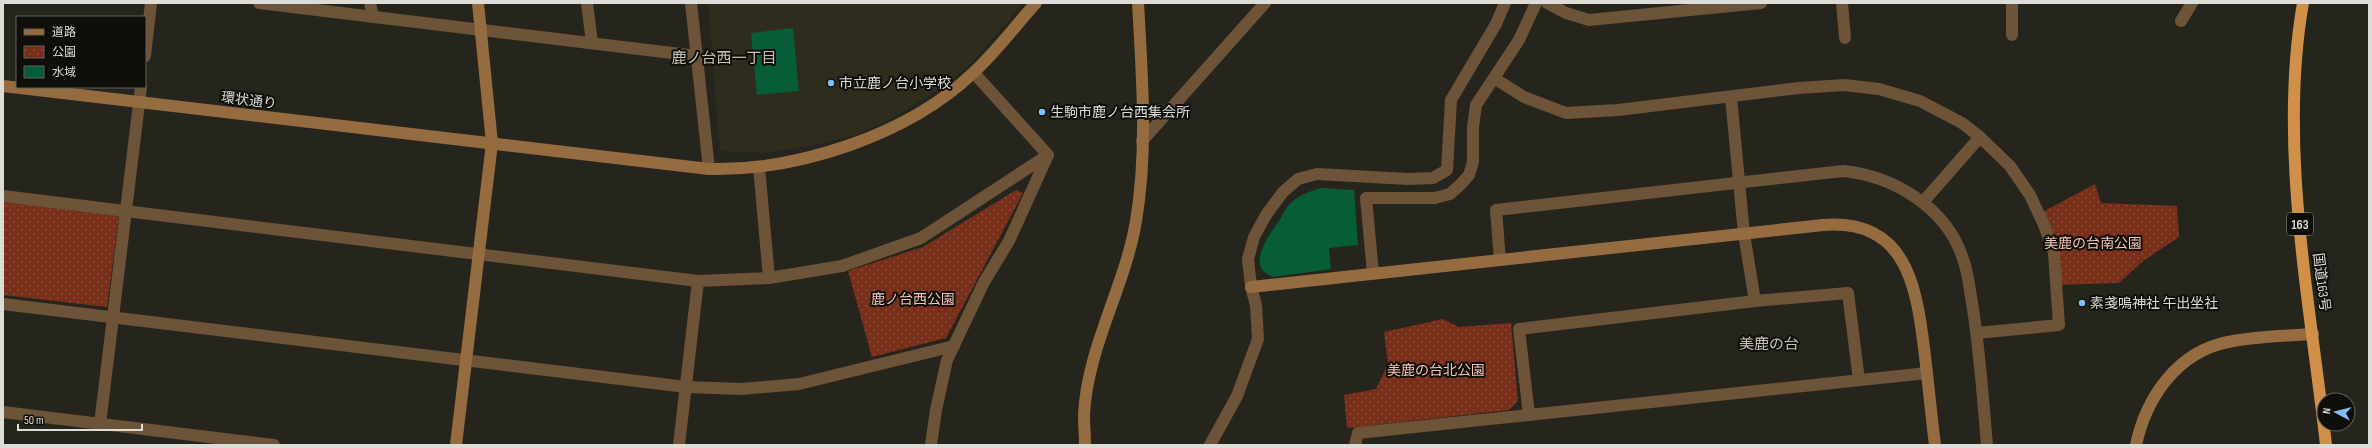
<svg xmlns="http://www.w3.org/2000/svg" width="2372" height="448" viewBox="0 0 2372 448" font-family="'Sofia Sans Condensed','Noto Sans JP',sans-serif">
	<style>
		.built { fill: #2f2c1e }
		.park { fill: url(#park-dots) }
		.water { fill: #085d39 }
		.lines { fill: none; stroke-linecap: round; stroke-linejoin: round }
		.street { stroke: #6d5337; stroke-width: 12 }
		.secondary { stroke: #956c3f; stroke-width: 12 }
		.highway { stroke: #d09047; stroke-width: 12 }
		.poi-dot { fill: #80bdfa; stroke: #0f0e0a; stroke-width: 1.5 }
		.labels { text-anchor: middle; stroke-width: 4; stroke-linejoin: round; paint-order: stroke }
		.shield { fill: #0f0e0a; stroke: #9f9e9a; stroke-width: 1 }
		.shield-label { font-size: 13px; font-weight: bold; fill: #dddcd7 }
		.poi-label { font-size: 14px; fill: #dddcd7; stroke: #0f0e0a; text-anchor: start }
		.street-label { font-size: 14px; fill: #dddcd7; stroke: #0f0e0a }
		.park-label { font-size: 14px; fill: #f4c3b5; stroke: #0f0e0a }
		.neighbourhood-label { font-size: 15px; fill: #c4c2b7; stroke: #0f0e0a }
	</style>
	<defs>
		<pattern id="park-dots" width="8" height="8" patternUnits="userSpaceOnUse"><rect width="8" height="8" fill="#772f19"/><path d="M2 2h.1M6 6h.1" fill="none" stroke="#8a4d3a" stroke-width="1.8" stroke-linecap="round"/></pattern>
	</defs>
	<rect width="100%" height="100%" fill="#26251d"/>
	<polygon class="built" points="708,3 1024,3 967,68 927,97 890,119 856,135 819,144 766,153 720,151"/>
	<g class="park">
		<polygon points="2095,184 2101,203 2177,206 2179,237 2143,261 2119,283 2058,285 2039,214"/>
		<polygon points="1016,190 1023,193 946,338 872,357 848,271 923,247"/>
		<polygon points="3,202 119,216 107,307 3,295"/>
		<polygon points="1443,319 1459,327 1511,323 1518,401 1509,410 1347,428 1344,395 1376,389 1388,364 1384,332"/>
	</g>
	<g class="water">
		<polygon points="793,28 799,91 757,95 751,33"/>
		<path d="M1321,188l33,2 4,55 -29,3 2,21 -58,8c-28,-10 -5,-40 6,-56 4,-6 8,-16 14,-20 9,-7 18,-10 28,-13z"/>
	</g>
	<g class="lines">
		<g class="street">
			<polyline points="259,3 697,56"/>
			<polyline points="370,3 373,17"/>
			<polyline points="587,3 592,43"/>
			<polyline points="691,3 709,169"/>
			<polyline points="1547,3 1566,13 1589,20 1761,3"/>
			<polyline points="1842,3 1845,38"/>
			<polyline points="2181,21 2192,3"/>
			<polyline points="2012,35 2012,3"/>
			<polyline points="145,56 151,3"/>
			<polyline points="1494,78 1524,97 1566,113 1618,110 1799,88 1844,85 1879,89 1920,101 1962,123 1980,137 2010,166 2030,195 2044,225 2054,253 2059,325 1977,333"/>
			<polyline points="1731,97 1744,234 1755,301"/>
			<polyline points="1142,141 1265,3"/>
			<polyline points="759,167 769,278"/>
			<polyline points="3,196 698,281 769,278 842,266 921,238 1048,155"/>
			<polyline points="1923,202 1980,137"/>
			<path d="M1500,260l-4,-50 347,-39c51,5 104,37 120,88 6,16 7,34 10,50 7,45 10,91 14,136"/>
			<polyline points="1373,273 1366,198 1435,198 1450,194 1461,184 1469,175 1473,162 1473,127 1476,105 1519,40 1536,3"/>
			<polyline points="3,304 686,387 741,389 799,384 954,346"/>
			<polyline points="3,412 274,445"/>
			<polyline points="1529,415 1519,329 1755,301 1848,293 1859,380"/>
			<polyline points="100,424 141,87"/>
			<polyline points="679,445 698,281"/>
			<polyline points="931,445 936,410 947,360 984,282 1009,241 1048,155 974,73"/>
			<polyline points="1210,445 1237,396 1258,339 1256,305 1251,287 1248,259 1254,237 1266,215 1283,192 1298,179 1317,174 1408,179 1433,178 1447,170 1451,100 1496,24 1505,3"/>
			<polyline points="1355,445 1358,433 1927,373"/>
		</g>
		<g class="secondary">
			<path d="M3,86l706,83c89,2 199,-34 264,-96 23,-21 42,-47 63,-70"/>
			<path d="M1251,287l572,-62c82,-6 93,58 101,123 4,32 7,65 11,97"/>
			<polyline points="456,445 492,143 478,3"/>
			<path d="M1085,445c0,-10 -1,-20 -1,-30 3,-67 41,-128 52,-194 12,-71 6,-146 2,-218"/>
			<path d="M2136,445c10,-47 41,-93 92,-103 28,-6 57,-6 85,-8"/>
		</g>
		<path class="highway" d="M2303,3c-25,142 7,299 23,442"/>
	</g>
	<g class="poi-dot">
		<circle cx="831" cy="83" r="4"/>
		<circle cx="1042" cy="112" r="4"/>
		<circle cx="2082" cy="303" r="4"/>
	</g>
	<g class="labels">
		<rect class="shield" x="2287" y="213" width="26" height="22" rx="3"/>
		<g class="shield-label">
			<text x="2300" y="229">163</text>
		</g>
		<g class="poi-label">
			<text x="839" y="88">市立鹿ノ台小学校</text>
			<text x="1050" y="117">生駒市鹿ノ台西集会所</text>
			<text x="2090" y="308">素戔嗚神社 午出坐社</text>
		</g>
		<g class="street-label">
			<text transform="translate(249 100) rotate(7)" y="5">環状通り</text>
			<text transform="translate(2322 282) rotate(83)" y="5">国道163号</text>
		</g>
		<g class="park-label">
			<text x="2093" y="248">美鹿の台南公園</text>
			<text x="913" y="304">鹿ノ台西公園</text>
			<text x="1436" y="375">美鹿の台北公園</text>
		</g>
		<g class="neighbourhood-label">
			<text x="724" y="63">鹿ノ台西一丁目</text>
			<text x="1769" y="349">美鹿の台</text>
		</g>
	</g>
	<rect width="2372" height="448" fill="none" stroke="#dddcd7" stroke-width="8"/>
	<rect x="16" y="16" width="130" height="72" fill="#0f0e0a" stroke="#61605c"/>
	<rect x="24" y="29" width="20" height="6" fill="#956c3f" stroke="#61605c"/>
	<text x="52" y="36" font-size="12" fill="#dddcd7">道路</text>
	<rect x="24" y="46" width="20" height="12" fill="url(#park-dots)" stroke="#61605c"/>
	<text x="52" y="56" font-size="12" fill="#dddcd7">公園</text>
	<rect x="24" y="66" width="20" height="12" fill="#085d39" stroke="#61605c"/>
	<text x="52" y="76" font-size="12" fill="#dddcd7">水域</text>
	<g transform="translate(2336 412) rotate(277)"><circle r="19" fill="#0f0e0a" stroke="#61605c"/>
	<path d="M0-3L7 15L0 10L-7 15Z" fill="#80bdfa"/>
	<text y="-6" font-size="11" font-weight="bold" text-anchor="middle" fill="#dddcd7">N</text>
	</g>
	<path d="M18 424v6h124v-6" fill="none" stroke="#dddcd7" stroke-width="2"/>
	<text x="24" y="424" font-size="12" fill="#dddcd7" stroke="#0f0e0a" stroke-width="3" paint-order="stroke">50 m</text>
</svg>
